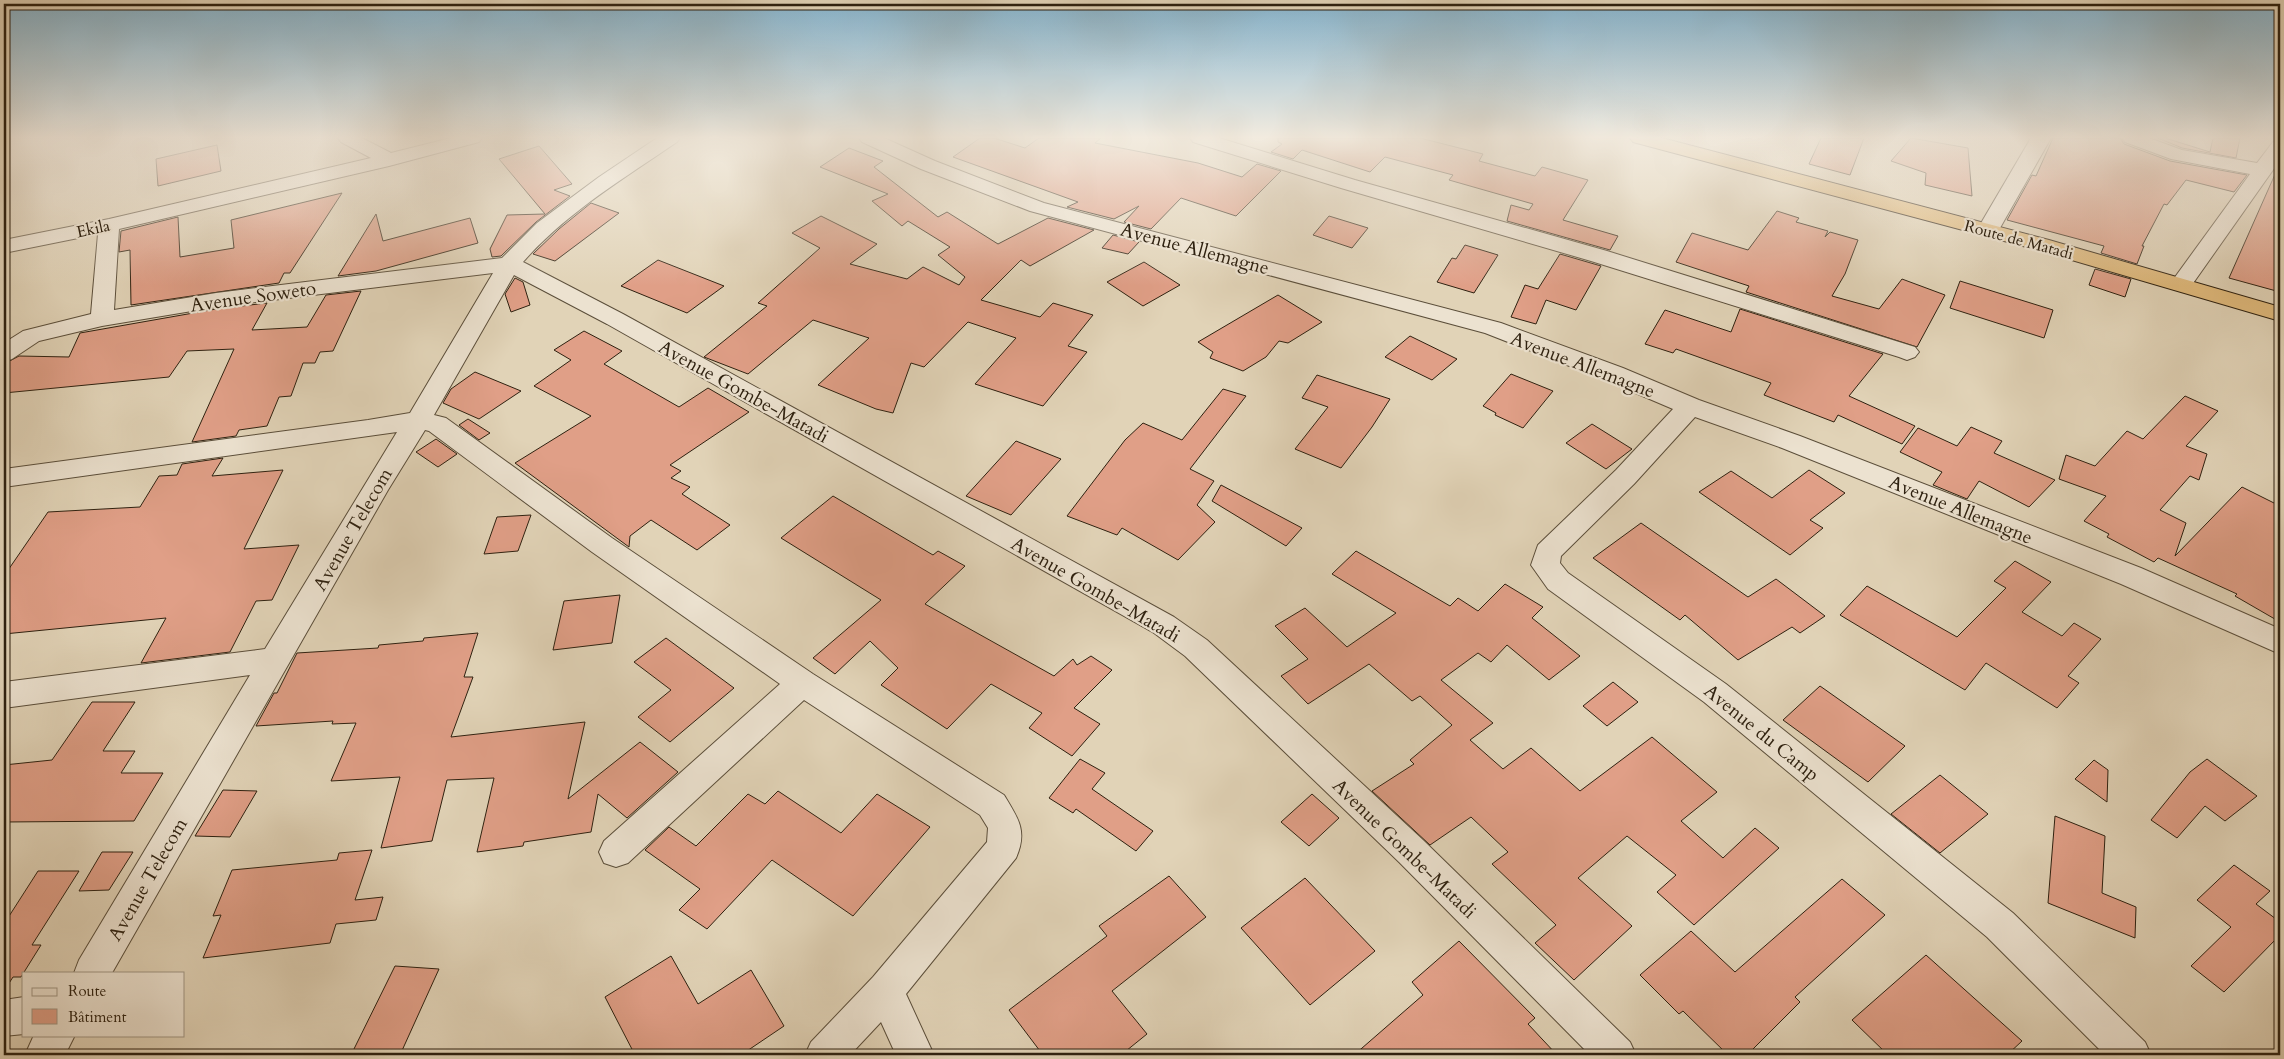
<svg xmlns="http://www.w3.org/2000/svg" width="2284" height="1059" viewBox="0 0 2284 1059" font-family="Cardo,serif">
	<style>
		.building { fill: #e09f87; stroke: #2e2110 }
		.lines { fill: none; stroke-linecap: round; stroke-linejoin: round }
		.minor-casing { stroke: #5b4e3a; stroke-width: 2 }
		.highway-casing { stroke: #2e2110; stroke-width: 2 }
		.minor { fill: #ece2d0; fill-rule: evenodd }
		.highway { fill: #e0ba7c; fill-rule: evenodd }
		.labels { text-anchor: middle; stroke-width: 4.5; stroke-linejoin: round; paint-order: stroke }
		.far-street-label { font-size: 16px; fill: #2e2110; stroke: #ece2d0 }
		.street-label { font-size: 19px; fill: #2e2110; stroke: #ece2d0 }
	</style>
	<rect width="100%" height="100%" fill="#e1d3b7"/>
	<filter id="stains"><feTurbulence type="fractalNoise" baseFrequency=".004" numOctaves="4"/><feColorMatrix values="0 0 0 0 .2 0 0 0 0 .09 0 0 0 0 .02 0 0 0 .5 -.17"/></filter>
	<radialGradient id="worn" r=".72"><stop offset=".6" stop-color="#630" stop-opacity="0"/><stop offset="1" stop-color="#630" stop-opacity=".3"/></radialGradient>
	<g class="building">
		<polygon points="980,138 994,138 1025,148 1039,138 1101,138 1095,143 1198,163 1242,177 1257,164 1281,171 1236,216 1181,198 1151,229 1124,222 1139,206 1114,219 1067,207 1078,202 953,157"/>
		<polygon points="1278,138 1420,138 1483,154 1479,161 1535,176 1542,167 1588,180 1563,220 1618,236 1610,250 1507,221 1511,205 1529,210 1533,204 1449,180 1453,175 1385,157 1370,172 1302,150 1293,159 1271,152 1282,144 1278,142"/>
		<polygon points="1821,138 1864,138 1850,175 1809,164"/>
		<polygon points="1911,138 1968,148 1972,196 1925,185 1926,173 1891,161"/>
		<polygon points="2053,138 2120,138 2124,144 2170,161 2247,175 2234,192 2186,180 2167,205 2164,204 2142,246 2144,246 2137,264 2101,253 2104,246 2007,220 2032,175 2036,176"/>
		<polygon points="2158,138 2165,138 2210,152 2213,138 2240,138 2236,158 2182,148"/>
		<polygon points="217,145 221,171 158,186 156,159"/>
		<polygon points="539,146 572,184 554,190 570,196 536,222 501,256 492,257 490,249 507,215 545,214 499,159"/>
		<polygon points="849,148 883,161 874,167 938,217 947,212 998,244 1048,218 1094,230 1030,266 1021,260 981,300 1040,317 1053,303 1093,315 1068,346 1087,352 1043,406 975,384 1016,338 968,322 924,367 911,363 893,413 876,409 818,385 869,338 813,320 748,374 704,357 767,306 758,303 820,248 792,233 821,216 877,244 850,264 907,279 923,267 959,285 965,277 938,255 950,247 908,221 902,226 872,201 888,194 820,167"/>
		<polygon points="2280,163 2280,292 2229,278"/>
		<polygon points="342,193 290,273 284,273 279,283 131,305 130,250 119,252 121,231 178,217 180,257 234,248 231,220"/>
		<polygon points="591,203 619,213 555,261 533,254 559,229"/>
		<polygon points="1777,211 1799,218 1796,222 1828,231 1825,237 1830,232 1858,240 1845,274 1832,296 1879,309 1902,279 1945,295 1917,347 1746,292 1749,286 1676,262 1692,233 1748,250"/>
		<polygon points="376,214 383,241 470,218 478,243 376,271 338,276"/>
		<polygon points="1329,216 1368,228 1352,248 1313,235"/>
		<polygon points="1113,235 1139,242 1128,254 1102,248"/>
		<polygon points="1465,245 1498,255 1474,293 1437,282 1452,258 1456,259"/>
		<polygon points="1560,254 1601,266 1576,310 1546,300 1536,324 1511,317 1525,285 1538,289"/>
		<polygon points="658,260 724,286 687,313 621,286"/>
		<polygon points="1144,262 1180,285 1143,306 1107,282"/>
		<polygon points="2095,269 2131,279 2125,297 2089,285"/>
		<polygon points="515,278 523,282 530,305 511,312 505,294"/>
		<polygon points="1960,281 2053,310 2044,338 1950,308"/>
		<polygon points="361,291 333,351 320,352 315,363 303,363 291,396 279,397 267,426 239,430 236,436 192,442 234,349 187,351 169,377 4,393 4,364 19,356 69,357 80,333 216,309 267,303 252,330 307,327 326,295"/>
		<polygon points="1278,295 1322,322 1288,343 1279,341 1266,357 1243,371 1210,358 1213,352 1198,342"/>
		<polygon points="1740,309 1883,354 1849,396 1915,426 1902,444 1838,415 1834,422 1764,395 1771,383 1676,349 1673,353 1645,344 1665,310 1731,332"/>
		<polygon points="584,331 622,351 604,364 679,407 708,388 749,412 670,465 681,471 671,478 690,487 682,494 730,525 697,550 651,520 630,536 629,547 515,463 591,416 534,386 571,360 554,350"/>
		<polygon points="1410,336 1457,359 1432,380 1385,357"/>
		<polygon points="475,372 521,391 479,419 443,403 451,389"/>
		<polygon points="1511,374 1553,391 1523,428 1495,415 1496,413 1483,406"/>
		<polygon points="1317,375 1390,399 1372,427 1341,468 1295,449 1328,407 1302,398"/>
		<polygon points="1223,389 1246,396 1190,469 1214,481 1197,505 1215,522 1178,560 1122,528 1117,535 1067,516 1125,440 1143,423 1182,440"/>
		<polygon points="2185,396 2218,411 2186,446 2207,454 2199,480 2190,476 2160,510 2186,523 2175,556 2242,487 2280,506 2280,622 2235,596 2237,594 2158,558 2154,562 2107,537 2109,534 2084,521 2106,496 2059,479 2066,455 2095,466 2127,431 2143,439"/>
		<polygon points="468,419 490,433 479,440 459,425"/>
		<polygon points="1592,424 1632,449 1606,469 1566,443"/>
		<polygon points="1971,427 2002,441 1994,453 2055,480 2029,507 1979,481 1967,499 1933,485 1942,472 1900,452 1918,428 1957,446"/>
		<polygon points="436,439 457,454 438,467 416,452"/>
		<polygon points="1016,441 1061,459 1011,515 966,496"/>
		<polygon points="223,458 212,476 283,470 244,549 299,545 272,600 256,601 230,652 141,663 166,618 4,634 4,576 48,512 140,507 159,476 177,475 182,464"/>
		<polygon points="1809,470 1845,493 1810,520 1823,528 1790,555 1699,492 1731,471 1772,498"/>
		<polygon points="1221,485 1302,528 1286,546 1212,501"/>
		<polygon points="833,496 933,555 938,551 965,566 925,604 1054,676 1073,659 1077,665 1091,656 1112,670 1074,708 1100,724 1072,756 1029,728 1042,713 991,684 947,729 881,685 898,668 870,641 835,674 813,658 881,600 781,538"/>
		<polygon points="531,515 518,551 484,554 497,517"/>
		<polygon points="1641,523 1748,597 1776,579 1825,616 1800,633 1792,627 1738,660 1685,615 1680,620 1593,558"/>
		<polygon points="1356,551 1450,606 1458,598 1478,611 1505,584 1543,607 1532,618 1580,656 1549,680 1507,645 1491,662 1478,653 1441,680 1493,723 1470,740 1503,769 1531,748 1580,791 1652,737 1717,792 1681,821 1723,858 1755,828 1779,848 1694,925 1657,892 1676,875 1627,836 1578,878 1632,926 1574,980 1535,943 1556,925 1492,864 1508,852 1471,817 1430,845 1372,791 1414,764 1410,760 1452,725 1420,696 1412,701 1369,664 1308,704 1281,676 1308,659 1275,626 1305,608 1347,647 1396,613 1332,574"/>
		<polygon points="2015,561 2051,582 2022,612 2062,636 2074,623 2101,639 2068,676 2079,683 2057,708 1986,663 1965,690 1840,615 1867,586 1957,637 2006,588 1994,581"/>
		<polygon points="620,595 612,643 553,650 564,601"/>
		<polygon points="478,633 464,677 473,677 451,737 585,722 568,799 640,742 678,772 627,818 598,794 591,832 524,842 523,846 477,852 494,778 447,780 432,841 381,848 400,777 331,781 356,723 332,724 333,721 256,726 274,693 277,693 297,653 378,648 379,645 423,641 424,638"/>
		<polygon points="666,638 734,688 670,742 638,717 671,690 634,662"/>
		<polygon points="1613,682 1638,702 1607,726 1583,706"/>
		<polygon points="1820,686 1905,746 1868,782 1783,720"/>
		<polygon points="92,702 135,702 103,751 135,751 121,773 163,773 134,821 4,822 4,765 52,760"/>
		<polygon points="1080,759 1105,773 1092,789 1153,831 1136,851 1076,809 1073,813 1049,798"/>
		<polygon points="2207,759 2257,796 2225,821 2205,806 2177,838 2151,820 2190,772"/>
		<polygon points="2094,760 2108,770 2107,802 2075,779"/>
		<polygon points="1940,775 1988,814 1940,853 1891,814"/>
		<polygon points="223,790 257,791 230,837 195,836"/>
		<polygon points="778,791 841,833 877,794 930,827 853,916 772,860 707,929 679,910 700,889 645,850 669,827 696,846 748,794 765,804"/>
		<polygon points="1312,794 1339,818 1309,846 1281,822"/>
		<polygon points="2055,816 2105,836 2102,893 2136,907 2135,938 2048,903"/>
		<polygon points="372,850 355,900 383,897 376,920 336,924 330,943 203,958 221,915 213,916 232,870 337,860 339,853"/>
		<polygon points="102,852 133,852 109,890 79,891"/>
		<polygon points="2234,865 2270,891 2256,904 2280,922 2280,935 2224,992 2191,966 2231,927 2197,900"/>
		<polygon points="38,871 79,871 32,945 41,945 21,977 13,977 4,991 4,924"/>
		<polygon points="1169,876 1206,917 1112,991 1147,1034 1121,1055 1043,1055 1009,1010 1107,936 1099,926"/>
		<polygon points="1305,878 1375,951 1310,1005 1241,928"/>
		<polygon points="1842,879 1885,915 1795,997 1800,1002 1747,1055 1728,1055 1683,1011 1679,1014 1640,975 1691,931 1735,972"/>
		<polygon points="1459,941 1535,1018 1528,1024 1557,1055 1354,1055 1423,995 1412,982"/>
		<polygon points="1926,955 2022,1041 2007,1055 1888,1055 1852,1020"/>
		<polygon points="671,956 698,1004 751,970 784,1026 741,1055 635,1055 605,997"/>
		<polygon points="395,966 439,969 400,1055 351,1055"/>
	</g>
	<g class="lines">
		<g class="minor-casing">
			<g id="minor">
				<path d="M338,138h24l29,15 60,-15h31l-3,4 -90,24 -270,63 -5,81 102,-17 286,-35 35,-35 62,-46 58,-39h23l-3,4c-54,37 -111,71 -154,120l100,52 551,303 33,23 216,200 207,202 6,13h-46l-191,-193 -214,-206 -31,-23 -547,-309 -93,-49 -80,140 12,3 166,120 201,136 191,121c14,23 24,36 12,63l-110,136 28,61h-38l-15,-33 -31,33h-45l6,-13 62,-65 114,-135 1,-14 -8,-13 -176,-115 -176,163 -12,4 -12,-4 -5,-11 5,-11 176,-157 -188,-132 -163,-121 -4,-1 -37,60 -276,483h-38l5,-13 171,-285 -246,33v-26l261,-33 132,-217 -393,55v-18l364,-49 42,-7 83,-140 -277,34 -114,19 -63,15 -27,18 -8,3v-19l19,-12 68,-17 7,-80 -94,19v-13l105,-21 262,-61 -30,-16z"/>
				<polygon points="859,138 884,138 935,161 1044,203 1501,323 1623,368 1699,400 1800,436 2141,568 2280,629 2280,654 2121,584 1782,448 1695,417 1634,484 1561,556 1560,563 1568,573 1726,684 2013,913 2145,1042 2151,1055 2105,1055 1987,937 1704,702 1548,589 1531,565 1538,545 1616,470 1673,409 1605,380 1485,333 1030,211 921,169 862,142"/>
				<polygon points="1190,138 1219,138 1355,180 1607,251 1915,347 1919,352 1915,357 1907,360 1899,357 1591,261 1341,188 1193,142"/>
				<polygon points="2031,138 2051,138 1996,235 1988,236 1980,235 1977,230"/>
				<polygon points="2122,138 2149,138 2182,150 2257,163 2273,142 2280,140 2280,160 2189,289 2181,291 2173,289 2170,284 2250,174 2171,159 2125,142"/>
				<polygon points="24,997 24,1034 4,1036 4,1000"/>
				<polygon points="34,1035 75,1035 65,1055 25,1055"/>
			</g>
		</g>
		<g class="highway-casing">
			<polygon id="highway" points="1630,138 1662,138 2049,240 2280,307 2280,321 2034,249 1633,142"/>
		</g>
		<use href="#minor" class="minor"/>
		<use href="#highway" class="highway"/>
	</g>
	<linearGradient id="sky" x2="0" y2="1"><stop stop-color="#86b6d1"/><stop offset="0.48" stop-color="#f2ebdf"/><stop offset="1" stop-color="#f2ebdf" stop-opacity="0"/></linearGradient>
	<rect width="2284" height="286" fill="url(#sky)"/>
	<g class="labels">
		<g class="far-street-label">
			<text transform="translate(93 228) rotate(-12)" y="6">Ekila</text>
			<text transform="translate(2019 239) rotate(15)" y="6">Route de Matadi</text>
		</g>
		<g class="street-label">
			<text transform="translate(1195 248) rotate(15)" y="7">Avenue Allemagne</text>
			<text transform="translate(253 296) rotate(-8)" y="7">Avenue Soweto</text>
			<text transform="translate(1583 364) rotate(21)" y="7">Avenue Allemagne</text>
			<text transform="translate(744 391) rotate(29)" y="7">Avenue Gombe-Matadi</text>
			<text transform="translate(1961 509) rotate(22)" y="7">Avenue Allemagne</text>
			<text transform="translate(352 529) rotate(-60)" y="7">Avenue Telecom</text>
			<text transform="translate(1096 589) rotate(30)" y="7">Avenue Gombe-Matadi</text>
			<text transform="translate(1762 732) rotate(39)" y="7">Avenue du Camp</text>
			<text transform="translate(1405 848) rotate(44)" y="7">Avenue Gombe-Matadi</text>
			<text transform="translate(147 879) rotate(-60)" y="7">Avenue Telecom</text>
		</g>
	</g>
	<rect width="2284" height="1059" fill="none" stroke="#e1d3b7" stroke-width="20"/>
	<rect x="5" y="5" width="2274" height="1049" fill="none" stroke="#2e2110" stroke-width="2.5"/>
	<rect x="10" y="10" width="2264" height="1039" fill="none" stroke="#2e2110"/>
	<rect x="22" y="972" width="162" height="65" fill="#ece2d0" stroke="#a09583"/>
	<rect x="32" y="988" width="25" height="8" fill="#ece2d0" stroke="#a09583"/>
	<text x="68" y="996" font-size="15" fill="#2e2110">Route</text>
	<rect x="32" y="1009" width="25" height="15" fill="#e09f87" stroke="#a09583"/>
	<text x="68" y="1022" font-size="15" fill="#2e2110">Bâtiment</text>
	<rect width="100%" height="100%" filter="url(#stains)"/>
	<rect width="100%" height="100%" fill="url(#worn)"/>
</svg>
